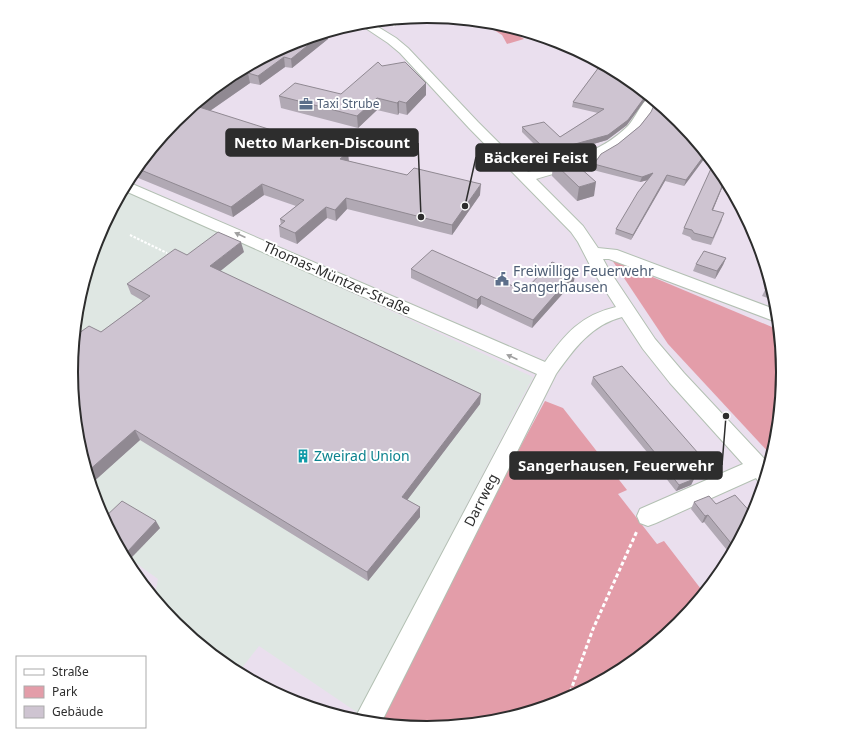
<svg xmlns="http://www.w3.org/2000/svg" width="855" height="744" viewBox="0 0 855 744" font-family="'Noto Sans',sans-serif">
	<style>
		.industrial { fill: #dfe7e3 }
		.green { fill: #e39da9 }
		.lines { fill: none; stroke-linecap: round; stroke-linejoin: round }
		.minor-casing { stroke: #b3c0b3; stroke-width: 2 }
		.path-far2 { stroke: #fff; stroke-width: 1.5; stroke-dasharray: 2 1; stroke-linecap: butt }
		.path-far1 { stroke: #fff; stroke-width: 2; stroke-dasharray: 2.5 1.5; stroke-linecap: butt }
		.path { stroke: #fff; stroke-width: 3; stroke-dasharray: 4 2.5; stroke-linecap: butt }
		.minor { fill: #fff; fill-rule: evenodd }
		.wall { fill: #b1a9b4 }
		.shaded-wall { fill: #908992 }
		.building { fill: #cec4d1; stroke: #908992 }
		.oneway { fill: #a0a0a0 }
		.labels { text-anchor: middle; stroke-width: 4; stroke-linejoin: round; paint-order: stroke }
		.far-service-label { font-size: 12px; fill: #4e5e75; stroke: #fff; text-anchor: start }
		.service-label { font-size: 14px; fill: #4e5e75; stroke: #fff; text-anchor: start }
		.street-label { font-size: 14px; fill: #2d2d2d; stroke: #fff }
		.culture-label { font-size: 14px; fill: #0d838f; stroke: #fff; text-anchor: start }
		.rim { fill: none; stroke: #2d2d2d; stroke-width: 2 }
		.leader { fill: none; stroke: #2d2d2d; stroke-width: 1.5 }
		.callout-dot { fill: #2d2d2d; stroke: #fff; stroke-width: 1.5 }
		.callout { fill: #2d2d2d; stroke: #2d2d2d; stroke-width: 1.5 }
		.callout-label { font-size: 15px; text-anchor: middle; font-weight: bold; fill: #fff }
	</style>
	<rect width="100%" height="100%" fill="#eadfee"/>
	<polygon class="industrial" points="123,191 192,219 533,377 358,713 259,646 238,673 230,668 176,624 154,598 158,579 123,554 99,508 78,441 72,372 78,302 99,236"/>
	<g class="green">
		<polygon points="433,17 508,31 518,35 524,39 507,44 502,35 494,30"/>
		<polygon points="612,260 779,330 783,372 777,442 772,456 668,344"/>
		<polygon points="545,401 563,408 627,490 618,494 657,544 664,541 704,593 679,624 625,668 564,701 497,721 427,728 380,723 497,490"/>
	</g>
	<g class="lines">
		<g class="minor-casing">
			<path id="minor" d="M370,22l26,16 12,10 70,74 50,50c36,-10 73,-19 100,-46 8,-9 13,-23 22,-30l7,6c-6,10 -11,20 -19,28 -26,30 -66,38 -102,49l47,47 15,22 19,2 160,60 2,13 -170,-64h-6l6,11 46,69 29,34 86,92 -6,18 -6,-2 -2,-3 -100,45 -8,3 -8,-3 -3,-7 3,-7 103,-45 -73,-81 -27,-34 -21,-32c-31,8 -48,32 -66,57l-175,349 -27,-3 183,-346 -414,-184 4,-8 3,1 415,179c20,-28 36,-47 71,-55l-23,-36 -15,-29 -7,-10 -102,-104 -69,-75 -12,-10 -30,-20z"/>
		</g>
		<polyline class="path-far2" points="393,26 408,21 411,18"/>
		<polyline class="path-far1" points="130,235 167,253"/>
		<polyline class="path" points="568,698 593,629 637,531"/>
		<use href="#minor" class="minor"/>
	</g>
	<g class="wall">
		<polygon points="328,32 328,39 292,68 285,67 260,85 250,83 210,111 349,161 480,195 452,235 347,209 336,221 327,218 297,244 280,237 279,226 281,225 280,219 296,206 264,195 233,217 131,175 176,120 291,43"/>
		<polygon points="602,63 627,125 607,140 542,159 540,156 541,151 522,132 522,127 560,137 598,113 572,107 573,102"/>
		<polygon points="382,66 426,83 426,95 407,115 399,113 398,115 377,110 358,128 281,108 279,96 341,94"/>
		<polygon points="651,112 707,155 684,186 665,181 631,240 615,234 616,229 648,180 640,182 593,170 594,164 640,126"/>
		<polygon points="553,162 594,196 577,201 552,176"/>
		<polygon points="724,174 732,191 722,188 713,210 722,220 711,245 692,240 690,237 682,234 684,228"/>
		<polygon points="244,252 220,271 481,394 480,404 407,500 420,507 420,517 368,581 140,440 91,484 78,441 101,332 143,301 131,294 127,284"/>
		<polygon points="726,258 723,265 715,279 693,271 696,264"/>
		<polygon points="411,269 524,291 575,272 574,281 532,328 481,304 477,309 411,278"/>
		<polygon points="770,280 776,301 762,296"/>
		<polygon points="593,377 702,468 690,473 694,479 691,485 676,491 665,477 665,474 591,384"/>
		<polygon points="694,502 716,504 753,515 731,555 704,522 702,523 691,509"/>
		<polygon points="104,518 160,528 131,558 121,551"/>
	</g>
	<g class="shaded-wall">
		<polygon points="328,32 328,39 292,68 291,59 323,33"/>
		<polygon points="284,57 285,67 260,85 258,76"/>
		<polygon points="248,73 250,83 201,117 199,107"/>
		<polygon points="426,83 426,95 407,115 406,103"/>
		<polygon points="647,94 649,95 627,125 607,140 542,159 542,153"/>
		<polygon points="377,98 377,110 358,128 357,116"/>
		<polygon points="399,101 399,113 398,115 397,103"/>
		<polygon points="348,152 349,162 340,159"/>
		<polygon points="706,153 707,155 684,186 686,180"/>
		<polygon points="653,173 652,179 640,182 642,177"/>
		<polygon points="667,175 665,181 631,240 633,235"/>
		<polygon points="596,182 594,196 577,201 579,187"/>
		<polygon points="724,182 722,188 710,217 712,210"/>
		<polygon points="262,184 264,195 233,217 231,207"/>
		<polygon points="481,184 480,195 452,235 452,225"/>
		<polygon points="346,198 347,209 336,221 335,210"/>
		<polygon points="326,207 327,218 297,244 295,233"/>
		<polygon points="241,242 244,252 213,277 210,266"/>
		<polygon points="726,258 723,265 715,279 717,271"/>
		<polygon points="575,272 574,281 532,328 533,320"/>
		<polygon points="481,296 481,304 477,309 477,300"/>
		<polygon points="481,394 480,404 402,507 402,497"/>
		<polygon points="135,430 140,440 91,484 87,472"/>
		<polygon points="705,461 702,468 684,476 686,469"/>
		<polygon points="694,479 691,485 676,491 679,485"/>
		<polygon points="420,507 420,517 368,581 367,572"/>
		<polygon points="708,515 704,522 702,523 705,516"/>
		<polygon points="156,521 160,528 131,558 128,551"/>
	</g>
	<g class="building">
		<polygon points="323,33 291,59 284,57 258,76 248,73 199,107 281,133 282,132 292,135 294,134 348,152 340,159 407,175 414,168 481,184 452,225 346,198 335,210 326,207 295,233 279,226 285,221 280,219 304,200 262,184 231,207 136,168 176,120 230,76 291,43"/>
		<polygon points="378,62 382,66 405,62 426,83 406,103 399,101 397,103 377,98 357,116 279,96 295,83 341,94"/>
		<polygon points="602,63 625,76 647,94 628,120 608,135 542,153 541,150 544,148 522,127 544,122 560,137 604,109 573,102"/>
		<polygon points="656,101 679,120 706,153 686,180 667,175 633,235 616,229 638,192 653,173 642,177 594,164 601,154 618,144 640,126 651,112"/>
		<polygon points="569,158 596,182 579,187 553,162"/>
		<polygon points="714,162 724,174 728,183 724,182 712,210 724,213 713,238 694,233 692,230 684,228"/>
		<polygon points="218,232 241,242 210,266 481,394 402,497 420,507 367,572 135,430 87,472 78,441 72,372 75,336 89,326 101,332 150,296 127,284 175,249 187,255"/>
		<polygon points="432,250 524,291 552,262 575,272 533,320 481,296 477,300 411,269"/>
		<polygon points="704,251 726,258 717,271 696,264"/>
		<polygon points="770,280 774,293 765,289"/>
		<polygon points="622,366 705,461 686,469 694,479 679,485 667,470 669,470 593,377"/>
		<polygon points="735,495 753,515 735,548 708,515 705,516 694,502 709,496 716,504"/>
		<polygon points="122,501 156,521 128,551 118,545 104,518"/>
		<polygon points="281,694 297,703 291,701 280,695"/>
	</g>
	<defs><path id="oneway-solid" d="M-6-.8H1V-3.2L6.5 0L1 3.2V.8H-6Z"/></defs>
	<g class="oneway">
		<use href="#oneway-solid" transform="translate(240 235) rotate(-156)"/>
		<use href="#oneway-solid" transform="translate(512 357) rotate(-156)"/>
	</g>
	<defs>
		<g id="office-bare" transform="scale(1.08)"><path d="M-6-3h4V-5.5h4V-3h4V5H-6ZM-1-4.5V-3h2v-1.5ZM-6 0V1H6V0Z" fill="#5c6f8a" stroke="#fff" stroke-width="2.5" paint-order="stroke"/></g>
		<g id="civic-bare" transform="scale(1.08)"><path d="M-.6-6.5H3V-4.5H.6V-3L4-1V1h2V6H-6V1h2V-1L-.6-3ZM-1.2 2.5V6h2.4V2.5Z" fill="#5c6f8a" stroke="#fff" stroke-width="2.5" paint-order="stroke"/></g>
		<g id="building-bare" transform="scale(1.08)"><path d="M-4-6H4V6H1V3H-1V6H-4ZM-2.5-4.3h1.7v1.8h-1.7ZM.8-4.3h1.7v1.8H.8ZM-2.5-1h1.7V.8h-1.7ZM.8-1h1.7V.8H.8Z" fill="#0f9aa8" stroke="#fff" stroke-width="2.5" paint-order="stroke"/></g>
	</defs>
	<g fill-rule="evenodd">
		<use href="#office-bare" x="306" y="104"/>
		<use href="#civic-bare" x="502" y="279"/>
		<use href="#building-bare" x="303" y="456"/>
	</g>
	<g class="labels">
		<g class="far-service-label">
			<text x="317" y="108">Taxi Strube</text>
		</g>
		<g class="service-label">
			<text x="513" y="276">Freiwillige Feuerwehr<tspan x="513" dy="16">Sangerhausen</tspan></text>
		</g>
		<g class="street-label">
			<text transform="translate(337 278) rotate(24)" y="5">Thomas-Müntzer-Straße</text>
			<text transform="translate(481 500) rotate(-63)" y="5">Darrweg</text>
		</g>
		<g class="culture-label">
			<text x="314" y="461">Zweirad Union</text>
		</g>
	</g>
	<path d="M0 0H855V744H0ZM78 372a349 349 0 1 1 698 0a349 349 0 1 1-698 0Z" fill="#fff" fill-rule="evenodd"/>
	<path class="rim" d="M78 372a349 349 0 1 1 698 0a349 349 0 1 1-698 0Z"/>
	<path class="leader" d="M421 217L418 143M465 206L476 157M726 416L722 465"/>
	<g class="callout-dot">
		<circle cx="421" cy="217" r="4"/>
		<circle cx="465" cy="206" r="4"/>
		<circle cx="726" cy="416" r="4"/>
	</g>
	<g class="callout">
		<rect x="226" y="129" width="192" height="27" rx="4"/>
		<rect x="476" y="144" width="120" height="27" rx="4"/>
		<rect x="510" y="452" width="212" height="27" rx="4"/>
	</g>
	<g class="callout-label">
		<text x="322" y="148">Netto Marken-Discount</text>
		<text x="536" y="163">Bäckerei Feist</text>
		<text x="616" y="471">Sangerhausen, Feuerwehr</text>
	</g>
	<rect x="16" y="656" width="130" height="72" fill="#ffffff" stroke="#ababab"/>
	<rect x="24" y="669" width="20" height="6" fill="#ffffff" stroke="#ababab"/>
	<text x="52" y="676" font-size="12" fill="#2d2d2d">Straße</text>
	<rect x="24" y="686" width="20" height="12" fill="#e39da9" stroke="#ababab"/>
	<text x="52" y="696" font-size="12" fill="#2d2d2d">Park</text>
	<rect x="24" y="706" width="20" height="12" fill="#cec4d1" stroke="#ababab"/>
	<text x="52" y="716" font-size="12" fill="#2d2d2d">Gebäude</text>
</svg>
